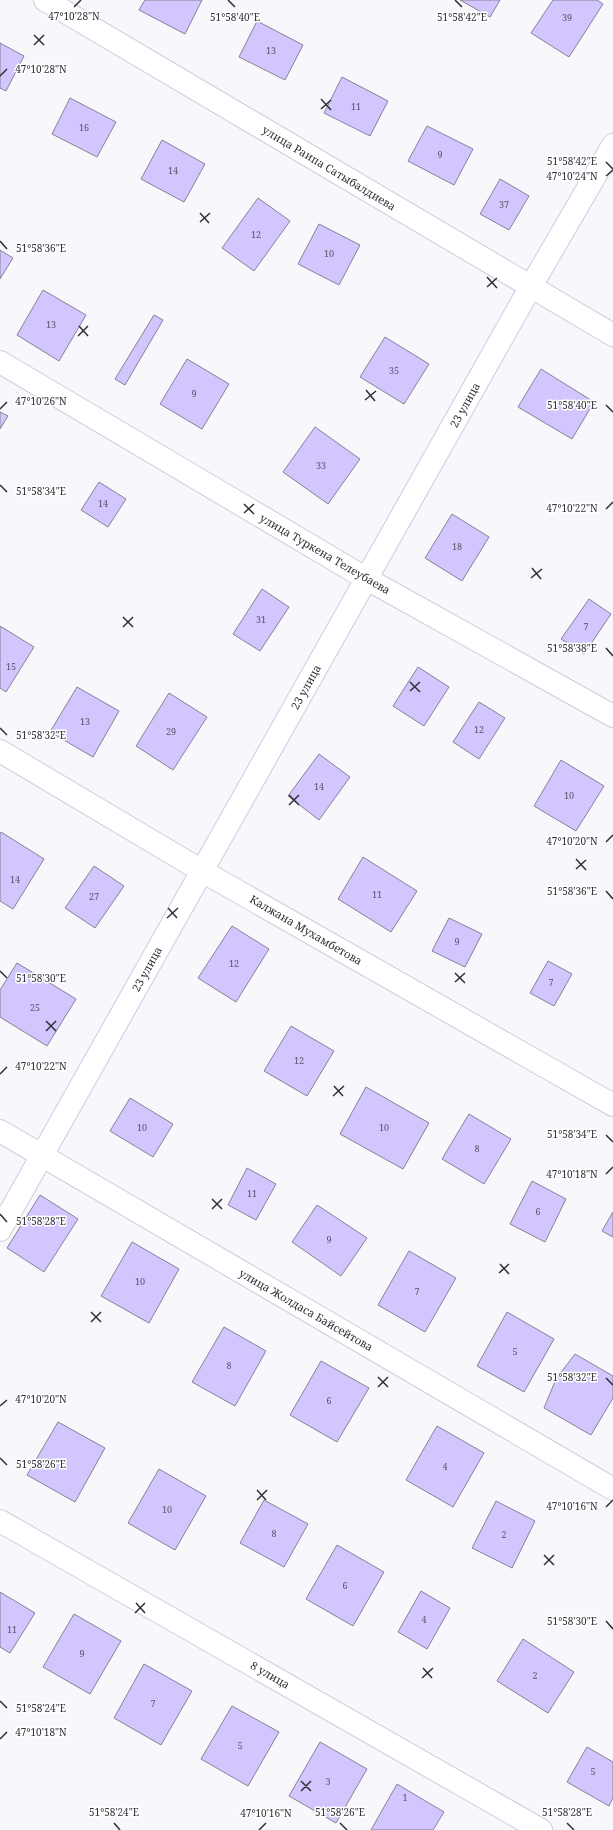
<svg xmlns="http://www.w3.org/2000/svg" width="613" height="1830" viewBox="0 0 613 1830" font-family="'Noto Serif',serif">
	<style>
		.building { fill: #d3c5fe; stroke: #868296 }
		.lines { fill: none; stroke-linecap: round; stroke-linejoin: round }
		.minor-casing { stroke: #d0cae1; stroke-width: 24 }
		.minor { stroke: #fff; stroke-width: 22 }
		.ticks { fill: none; stroke: #302e37; stroke-width: 1.5 }
		.labels { text-anchor: middle; stroke-width: 3; stroke-linejoin: round; paint-order: stroke }
		.number-label { font-size: 9px; fill: #595469 }
		.street-label { font-size: 11px; fill: #302e37; stroke: #fff }
		.ticks-label { font-size: 10px; text-anchor: middle; fill: #302e37; stroke: #fff; stroke-width: 3; stroke-linejoin: round; paint-order: stroke }
	</style>
	<rect width="100%" height="100%" fill="#f8f7fc"/>
	<g class="building">
		<polygon points="145,0 202,0 185,34 139,10"/>
		<polygon points="460,0 500,0 490,17"/>
		<polygon points="553,0 597,0 603,4 569,57 531,33"/>
		<polygon points="257,21 303,45 285,80 239,57"/>
		<polygon points="0,43 24,56 6,91 0,88"/>
		<polygon points="342,77 388,101 370,136 324,113"/>
		<polygon points="70,98 116,122 97,157 52,134"/>
		<polygon points="427,126 473,149 454,185 408,161"/>
		<polygon points="162,140 205,164 184,202 141,179"/>
		<polygon points="500,179 529,196 509,230 480,214"/>
		<polygon points="258,198 290,221 254,271 222,248"/>
		<polygon points="319,224 360,245 339,285 298,264"/>
		<polygon points="0,250 13,258 0,279"/>
		<polygon points="43,290 86,315 59,361 17,335"/>
		<polygon points="154,315 163,320 125,385 115,379"/>
		<polygon points="385,337 429,364 404,404 360,377"/>
		<polygon points="187,359 229,384 202,429 160,404"/>
		<polygon points="541,369 594,402 572,439 518,407"/>
		<polygon points="0,412 8,416 0,429"/>
		<polygon points="315,427 360,459 328,504 283,472"/>
		<polygon points="99,482 126,499 108,527 81,510"/>
		<polygon points="452,514 489,537 462,581 425,558"/>
		<polygon points="262,589 289,607 260,651 233,634"/>
		<polygon points="589,599 611,614 584,654 561,639"/>
		<polygon points="0,626 34,647 6,692 0,688"/>
		<polygon points="418,667 449,687 424,726 393,706"/>
		<polygon points="77,687 119,711 93,757 50,732"/>
		<polygon points="169,693 207,717 173,770 136,746"/>
		<polygon points="479,702 505,718 479,759 453,742"/>
		<polygon points="319,754 350,777 319,820 288,796"/>
		<polygon points="561,760 604,786 576,831 534,806"/>
		<polygon points="1,832 44,859 13,909 0,901 0,834"/>
		<polygon points="363,857 417,891 391,932 338,899"/>
		<polygon points="94,866 124,886 95,928 65,908"/>
		<polygon points="449,918 482,934 465,967 432,951"/>
		<polygon points="232,926 269,949 236,1002 198,978"/>
		<polygon points="548,961 572,974 554,1006 530,993"/>
		<polygon points="17,963 76,999 47,1046 0,1017 0,990"/>
		<polygon points="291,1026 334,1051 307,1096 264,1071"/>
		<polygon points="366,1087 429,1123 403,1169 340,1134"/>
		<polygon points="130,1098 173,1124 153,1157 110,1131"/>
		<polygon points="469,1114 511,1139 484,1184 442,1159"/>
		<polygon points="247,1168 276,1184 256,1220 228,1205"/>
		<polygon points="532,1181 566,1199 545,1242 510,1224"/>
		<polygon points="40,1195 78,1219 44,1272 7,1248"/>
		<polygon points="317,1205 367,1238 341,1276 292,1242"/>
		<polygon points="613,1212 613,1237 602,1231"/>
		<polygon points="132,1242 179,1269 149,1323 101,1296"/>
		<polygon points="409,1251 456,1278 425,1332 378,1305"/>
		<polygon points="507,1312 554,1339 524,1392 477,1366"/>
		<polygon points="224,1327 266,1351 235,1406 192,1382"/>
		<polygon points="575,1354 613,1376 613,1398 591,1435 544,1408 556,1379"/>
		<polygon points="321,1361 369,1388 337,1442 290,1415"/>
		<polygon points="58,1422 105,1448 75,1502 27,1475"/>
		<polygon points="437,1426 484,1453 453,1507 406,1480"/>
		<polygon points="159,1469 206,1496 175,1550 128,1523"/>
		<polygon points="264,1500 308,1524 284,1567 240,1543"/>
		<polygon points="496,1501 535,1521 512,1568 472,1548"/>
		<polygon points="337,1545 384,1572 353,1626 306,1599"/>
		<polygon points="421,1591 450,1608 427,1649 398,1632"/>
		<polygon points="0,1592 35,1613 10,1653 0,1647"/>
		<polygon points="74,1614 121,1641 90,1694 43,1667"/>
		<polygon points="523,1639 574,1672 548,1713 497,1681"/>
		<polygon points="144,1664 192,1691 161,1745 114,1718"/>
		<polygon points="232,1706 279,1732 248,1786 201,1759"/>
		<polygon points="320,1742 367,1769 336,1823 289,1796"/>
		<polygon points="587,1747 613,1762 613,1798 609,1806 567,1782"/>
		<polygon points="397,1784 444,1812 433,1830 371,1830"/>
	</g>
	<g class="lines">
		<g class="minor-casing">
			<g id="minor">
				<polyline points="45,0 613,335"/>
				<polyline points="0,362 367,579 613,716"/>
				<polyline points="0,751 202,871 613,1105"/>
				<polyline points="0,1131 613,1489"/>
				<polyline points="0,1230 530,288 613,145"/>
				<polyline points="0,1521 541,1830"/>
			</g>
		</g>
		<use href="#minor" class="minor"/>
	</g>
	<path class="ticks" d="M228,0l7,7M455,0l7,7M74,7l7,-7M34,35l10,10M34,45l10,-10M0,76l7,-7M321,99l10,11M321,109l10,-9M606,162l7,7M606,176l7,-6M200,213l9,10M200,222l10,-9M0,241l7,8M487,277l10,11M487,287l10,-9M79,326l9,10M78,336l10,-10M366,390l9,11M365,400l11,-9M606,405l7,7M0,409l7,-7M0,485l7,7M244,504l10,10M606,509l7,-7M244,513l10,-9M532,568l9,11M531,578l11,-9M123,617l10,10M123,627l10,-10M606,648l7,8M410,682l10,10M410,691l10,-9M0,728l7,7M289,795l10,10M289,805l10,-10M606,842l7,-7M576,859l10,11M576,869l10,-9M606,891l7,8M168,908l9,10M167,918l11,-10M0,971l7,7M455,973l10,10M455,982l10,-9M46,1021l10,10M46,1031l10,-10M0,1074l7,-7M334,1086l9,10M333,1096l11,-10M606,1135l7,7M606,1174l7,-7M212,1199l10,10M212,1209l10,-10M0,1214l7,8M500,1264l9,10M499,1273l10,-9M91,1312l10,10M91,1322l10,-10M378,1377l10,10M606,1378l7,7M378,1387l10,-10M0,1406l7,-6M0,1458l7,7M257,1490l9,10M257,1500l10,-10M606,1507l7,-7M544,1555l10,10M544,1565l10,-10M136,1603l9,10M135,1613l10,-10M606,1621l7,8M423,1668l9,10M422,1678l11,-10M0,1701l7,7M0,1739l7,-7M301,1781l10,10M301,1791l10,-10M114,1823l6,7M340,1823l7,7M567,1823l7,7M259,1830l7,-7"/>
	<g class="labels">
		<g class="number-label">
			<text x="567" y="21">39</text>
			<text x="271" y="54">13</text>
			<text x="356" y="110">11</text>
			<text x="84" y="131">16</text>
			<text x="440" y="158">9</text>
			<text x="173" y="174">14</text>
			<text x="504" y="208">37</text>
			<text x="256" y="238">12</text>
			<text x="329" y="257">10</text>
			<text x="51" y="328">13</text>
			<text x="394" y="374">35</text>
			<text x="194" y="397">9</text>
			<text x="321" y="469">33</text>
			<text x="103" y="507">14</text>
			<text x="457" y="550">18</text>
			<text x="261" y="623">31</text>
			<text x="586" y="630">7</text>
			<text x="11" y="670">15</text>
			<text x="85" y="725">13</text>
			<text x="479" y="733">12</text>
			<text x="171" y="735">29</text>
			<text x="319" y="790">14</text>
			<text x="569" y="799">10</text>
			<text x="15" y="883">14</text>
			<text x="377" y="898">11</text>
			<text x="94" y="900">27</text>
			<text x="457" y="945">9</text>
			<text x="234" y="967">12</text>
			<text x="551" y="986">7</text>
			<text x="35" y="1011">25</text>
			<text x="299" y="1064">12</text>
			<text x="142" y="1131">10</text>
			<text x="384" y="1131">10</text>
			<text x="477" y="1152">8</text>
			<text x="252" y="1197">11</text>
			<text x="538" y="1215">6</text>
			<text x="329" y="1243">9</text>
			<text x="140" y="1285">10</text>
			<text x="417" y="1295">7</text>
			<text x="515" y="1355">5</text>
			<text x="229" y="1369">8</text>
			<text x="329" y="1404">6</text>
			<text x="445" y="1470">4</text>
			<text x="167" y="1513">10</text>
			<text x="274" y="1537">8</text>
			<text x="504" y="1538">2</text>
			<text x="345" y="1589">6</text>
			<text x="424" y="1623">4</text>
			<text x="12" y="1633">11</text>
			<text x="82" y="1657">9</text>
			<text x="535" y="1679">2</text>
			<text x="153" y="1707">7</text>
			<text x="240" y="1749">5</text>
			<text x="593" y="1775">5</text>
			<text x="328" y="1785">3</text>
			<text x="405" y="1801">1</text>
		</g>
		<g class="street-label">
			<text transform="translate(329 168) rotate(31)" y="4">улица Раипа Сатыбалдиева</text>
			<text transform="translate(465 405) rotate(-61)" y="4">23 улица</text>
			<text transform="translate(325 554) rotate(30)" y="4">улица Туркена Телеубаева</text>
			<text transform="translate(306 687) rotate(-61)" y="4">23 улица</text>
			<text transform="translate(306 930) rotate(30)" y="4">Калжана Мухамбетова</text>
			<text transform="translate(147 969) rotate(-61)" y="4">23 улица</text>
			<text transform="translate(306 1310) rotate(30)" y="4">улица Жолдаса Байсейтова</text>
			<text transform="translate(270 1675) rotate(30)" y="4">8 улица</text>
		</g>
	</g>
	<g class="ticks-label">
		<text x="74" y="20">47°10'28"N</text>
		<text x="235" y="21">51°58'40"E</text>
		<text x="462" y="21">51°58'42"E</text>
		<text x="41" y="73">47°10'28"N</text>
		<text x="572" y="165">51°58'42"E</text>
		<text x="572" y="180">47°10'24"N</text>
		<text x="41" y="252">51°58'36"E</text>
		<text x="41" y="405">47°10'26"N</text>
		<text x="572" y="409">51°58'40"E</text>
		<text x="41" y="495">51°58'34"E</text>
		<text x="572" y="512">47°10'22"N</text>
		<text x="572" y="652">51°58'38"E</text>
		<text x="41" y="739">51°58'32"E</text>
		<text x="572" y="845">47°10'20"N</text>
		<text x="572" y="895">51°58'36"E</text>
		<text x="41" y="982">51°58'30"E</text>
		<text x="41" y="1070">47°10'22"N</text>
		<text x="572" y="1138">51°58'34"E</text>
		<text x="572" y="1178">47°10'18"N</text>
		<text x="41" y="1225">51°58'28"E</text>
		<text x="572" y="1381">51°58'32"E</text>
		<text x="41" y="1403">47°10'20"N</text>
		<text x="41" y="1468">51°58'26"E</text>
		<text x="572" y="1510">47°10'16"N</text>
		<text x="572" y="1625">51°58'30"E</text>
		<text x="41" y="1712">51°58'24"E</text>
		<text x="41" y="1736">47°10'18"N</text>
		<text x="114" y="1816">51°58'24"E</text>
		<text x="340" y="1816">51°58'26"E</text>
		<text x="567" y="1816">51°58'28"E</text>
		<text x="266" y="1817">47°10'16"N</text>
	</g>
</svg>
